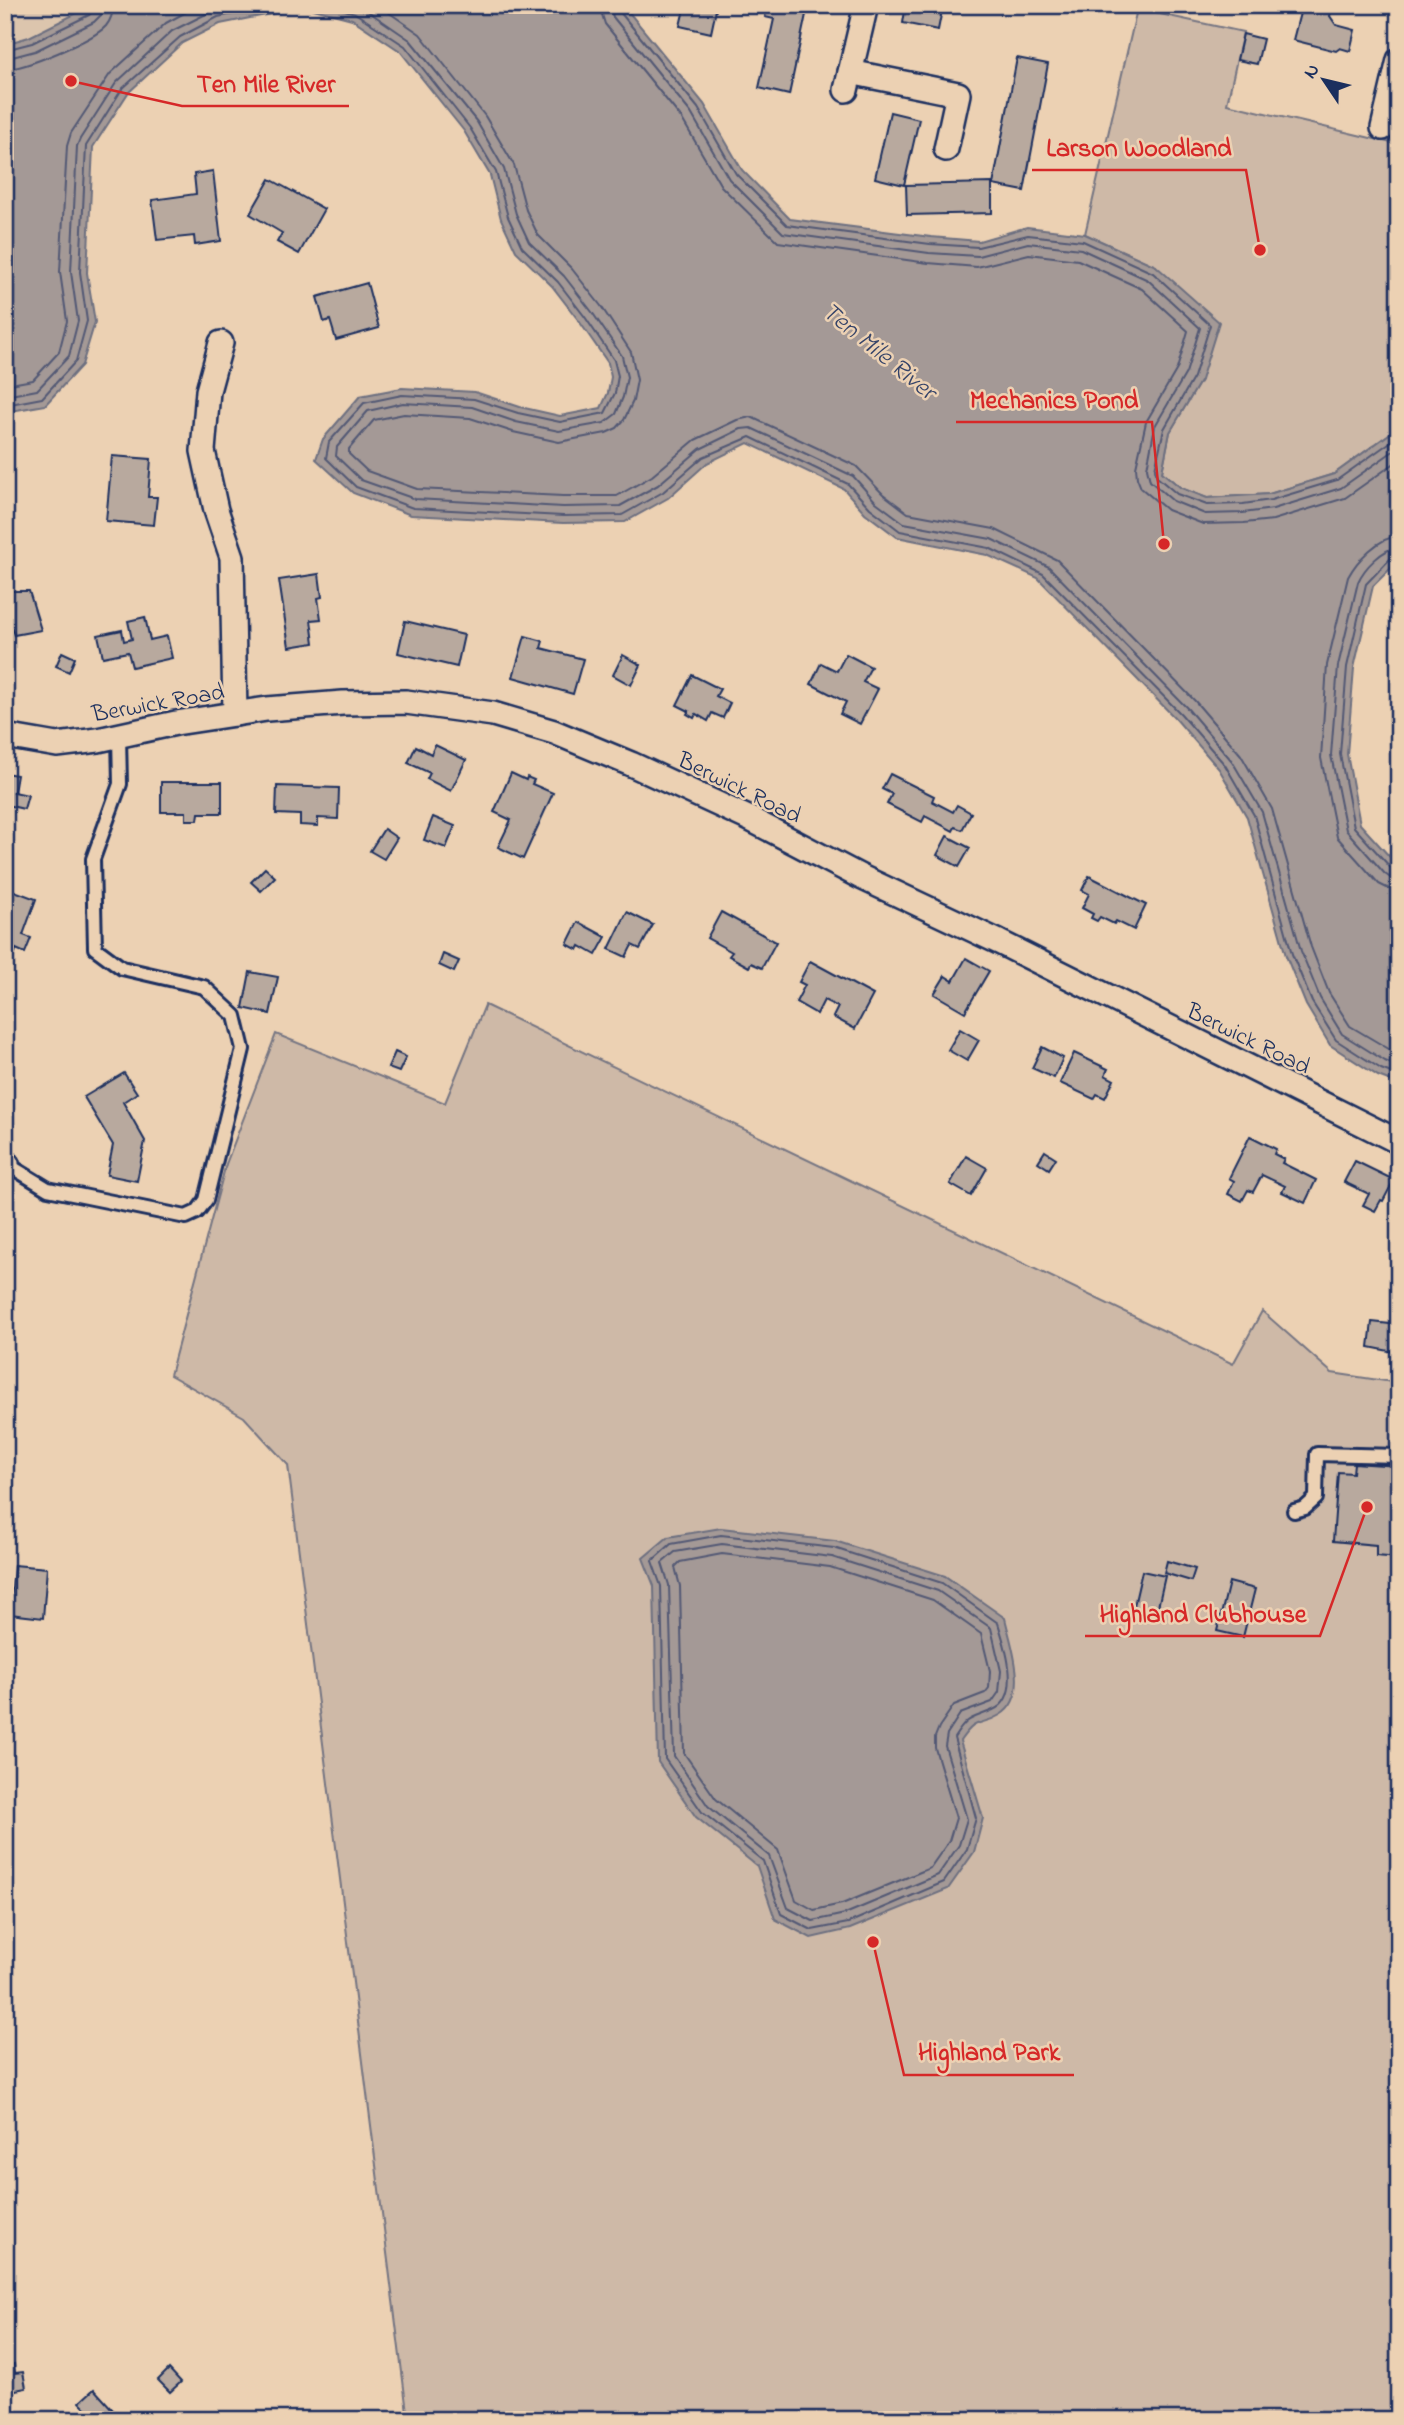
<svg xmlns="http://www.w3.org/2000/svg" width="1404" height="2425" viewBox="0 0 1404 2425" font-family="'Indie Flower',sans-serif">
	<style>
		.built { fill: #dcc5ad }
		.green { fill: #ceb9a7; stroke: #747482; stroke-width: 2 }
		.water { fill: #a49996; stroke: #6d6f80; stroke-width: 2 }
		.lines { fill: none; stroke-linecap: round; stroke-linejoin: round }
		.shore { stroke: #525974; stroke-width: 2 }
		.building { fill: #b8a99e; stroke: #1b2f5e; stroke-width: 2 }
		.lane-casing { stroke: #1b2f5e; stroke-width: 18 }
		.street-casing { stroke: #1b2f5e; stroke-width: 28 }
		.lane { stroke: #ecd1b3; stroke-width: 12 }
		.street { stroke: #ecd1b3; stroke-width: 23 }
		.labels { text-anchor: middle; stroke-width: 5; stroke-linejoin: round; paint-order: stroke }
		.street-label { font-size: 24px; fill: #1b2f5e; stroke: #ecd1b3 }
		.water-label { font-size: 26px; font-style: italic; fill: #364469; stroke: #ecd1b3 }
		.leader { fill: none; stroke: #d62828; stroke-width: 2.5 }
		.callout-dot { fill: #d62828; stroke: #ecd1b3; stroke-width: 2.5 }
		.callout-label { font-size: 26px; text-anchor: middle; font-weight: bold; fill: #d62828; stroke: #ecd1b3; stroke-width: 5; stroke-linejoin: round; paint-order: stroke }
	</style>
	<rect width="100%" height="100%" fill="#ecd1b3"/>
	<filter id="ink" filterUnits="userSpaceOnUse"><feTurbulence type="fractalNoise" baseFrequency=".0143" numOctaves="2"/><feDisplacementMap in="SourceGraphic" scale="14" xChannelSelector="R" yChannelSelector="G"/><feConvolveMatrix kernelMatrix="1 2 1 2 8 2 1 2 1" color-interpolation-filters="sRGB"/></filter>
	<g filter="url(#ink)">
		<polygon class="built" points="5,5 93,5 29,37 5,44"/>
		<g class="green">
			<polygon points="1137,9 1243,32 1227,104 1396,144 1399,135 1399,427 1334,474 1269,494 1207,498 1181,488 1162,472 1170,432 1201,380 1156,266 1085,234"/>
			<polygon points="485,1005 1233,1364 1262,1311 1332,1373 1399,1383 1399,2420 408,2420 288,1465 244,1417 170,1375 226,1164 276,1034 445,1103"/>
		</g>
		<g class="water">
			<polygon points="93,5 623,5 704,104 742,170 790,219 931,237 979,241 1027,227 1085,234 1156,266 1219,322 1201,380 1170,432 1162,472 1181,488 1207,498 1269,494 1334,474 1399,427 1399,560 1373,586 1354,668 1347,754 1360,824 1399,867 1399,1084 1378,1076 1330,1045 1306,1005 1286,956 1247,817 1219,769 1176,719 1038,578 987,555 897,537 865,513 844,489 748,443 707,463 668,498 625,522 563,523 411,515 353,493 316,459 323,439 360,396 402,388 475,392 520,407 560,416 601,408 608,393 611,377 608,363 579,321 552,286 516,251 501,219 490,175 464,131 400,51 352,19 306,7 220,24 182,43 128,93 93,147 87,273 95,322 82,365 45,405 5,412 5,44 29,37"/>
			<path d="M721,1528l114,13 110,35 60,42c6,27 26,79 -5,97 -21,13 -22,0 -40,26l23,77 -9,34 -26,37 -98,40 -39,9 -36,-19 -18,-53 -61,-49 -38,-55 -4,-176 -11,-28 25,-21z"/>
		</g>
		<g class="lines">
			<g class="shore">
				<polyline points="327,5 355,13 405,46 470,128 496,172 508,217 522,247 558,282 585,317 614,360 618,376 615,393 605,413 560,422 518,413 474,399 402,395 364,403 329,442 326,458 356,487 413,508 563,516 622,515 663,492 703,457 750,437 848,484 870,508 900,531 989,548 1043,574 1181,714 1225,765 1254,815 1292,954 1312,1002 1336,1040 1381,1069 1399,1076"/>
				<polyline points="359,5 410,40 477,122 504,169 516,214 529,242 564,276 592,312 622,356 627,377 623,397 616,414 604,423 559,431 516,422 472,407 403,403 368,411 337,447 336,456 361,480 415,499 563,507 620,506 658,485 700,449 741,429 751,428 853,476 876,502 904,523 991,539 1049,567 1187,708 1232,761 1262,812 1301,951 1320,998 1342,1034 1385,1061 1399,1067"/>
				<polyline points="378,5 420,34 485,116 514,165 526,210 538,235 572,269 601,306 631,352 637,380 633,401 624,420 617,428 606,433 559,442 513,432 470,418 404,414 374,420 349,449 349,454 367,471 417,489 563,496 617,496 652,476 695,440 737,420 751,417 856,466 883,494 908,513 994,529 1057,560 1195,701 1241,755 1272,809 1311,947 1329,993 1350,1026 1399,1055"/>
				<polyline points="599,5 605,24 682,119 721,186 778,242 928,263 977,267 1029,254 1078,260 1142,289 1188,331 1177,369 1146,422 1136,467 1137,478 1141,488 1167,510 1203,524 1244,523 1273,520 1345,498 1399,460"/>
				<polyline points="610,5 613,17 691,113 729,179 783,233 929,253 978,256 1028,243 1081,249 1148,280 1200,328 1186,373 1155,426 1147,468 1150,481 1173,501 1205,514 1243,513 1273,509 1341,488 1399,447"/>
				<polyline points="619,5 620,12 698,108 736,174 787,225 930,244 978,247 1028,235 1083,241 1153,273 1210,325 1194,377 1164,429 1155,469 1157,477 1177,494 1207,505 1243,504 1271,500 1337,480 1399,436"/>
				<polyline points="5,50 32,43 89,15 93,11 94,5"/>
				<polyline points="5,59 35,51 94,22 101,15 103,5"/>
				<path d="M5,69c20,0 88,-29 101,-43 5,-6 7,-13 7,-21"/>
				<polyline points="5,385 33,380 59,352 67,321 60,272 67,146 71,133 110,74 166,23 199,5"/>
				<polyline points="5,396 37,390 69,356 78,321 71,272 77,146 80,139 116,83 172,31 214,10 233,5"/>
				<polyline points="5,405 42,398 76,361 87,321 80,272 86,146 122,89 180,37 218,17 278,5"/>
				<path d="M1399,536c-20,1 -42,24 -51,41l-21,88 -6,93 16,79 42,47 10,5 10,1"/>
				<path d="M1399,547c-16,1 -35,21 -41,35l-20,84 -7,89 15,75 39,44 7,5h7"/>
				<polyline points="1399,556 1391,558 1366,584 1347,667 1340,754 1354,827 1391,868 1399,871"/>
				<path d="M721,1535l113,13 108,35 56,40c7,22 25,75 -5,87 -23,10 -25,6 -39,28l22,80 -9,31 -23,33 -96,41 -36,7 -31,-16 -18,-53 -61,-49 -37,-53 -4,-173 -9,-25 19,-17z"/>
				<polygon points="722,1544 832,1557 938,1591 991,1628 1001,1671 999,1692 992,1702 960,1714 947,1734 945,1746 967,1819 959,1845 938,1875 845,1914 813,1921 788,1908 769,1856 708,1806 674,1756 669,1585 662,1563 675,1552"/>
				<polygon points="722,1554 830,1567 933,1600 981,1634 990,1671 989,1688 985,1693 954,1705 939,1727 935,1737 935,1748 956,1818 949,1841 930,1868 842,1904 814,1910 796,1900 778,1850 716,1799 684,1753 680,1586 675,1567 680,1562"/>
			</g>
		</g>
		<g class="building">
			<polygon points="685,5 717,5 711,33 680,26"/>
			<polygon points="777,5 808,5 789,95 759,88 774,19 765,17 766,10 775,11"/>
			<polygon points="906,5 943,5 938,30 903,23"/>
			<polygon points="1302,5 1333,5 1330,16 1336,25 1355,30 1350,51 1340,48 1336,51 1293,40"/>
			<polygon points="1243,34 1263,39 1257,64 1237,60"/>
			<polygon points="1017,58 1048,64 1024,191 993,185"/>
			<polygon points="890,112 919,119 904,185 875,178"/>
			<polygon points="213,171 221,241 195,245 194,236 157,240 152,200 196,194 194,174"/>
			<polygon points="270,179 324,209 299,254 277,242 282,233 250,214"/>
			<polygon points="992,183 992,213 907,215 906,185"/>
			<polygon points="367,283 379,328 336,340 330,320 324,322 317,297"/>
			<polygon points="112,456 151,459 148,497 157,497 154,525 106,521"/>
			<polygon points="319,574 322,597 318,598 321,619 311,620 314,643 289,647 279,580"/>
			<polygon points="5,591 29,591 41,630 14,635 7,611 5,611"/>
			<polygon points="145,617 150,640 167,636 172,658 132,667 128,652 103,657 98,635 122,630 124,641 132,639 128,621"/>
			<polygon points="405,621 464,635 457,667 398,653"/>
			<polygon points="525,636 543,641 541,648 583,659 573,694 513,677"/>
			<polygon points="62,652 75,658 69,672 56,666"/>
			<polygon points="846,654 871,667 863,682 878,689 860,724 840,714 846,702 811,684 821,663 837,671"/>
			<polygon points="623,655 641,665 631,685 613,675"/>
			<polygon points="692,675 720,689 716,696 730,703 723,718 712,713 708,721 696,714 694,718 687,714 689,711 677,705"/>
			<polygon points="435,745 466,760 451,791 427,779 430,773 408,763 416,746 431,754"/>
			<polygon points="5,773 17,775 14,792 28,795 24,809 6,805 5,807"/>
			<polygon points="511,773 526,780 527,777 534,780 532,784 553,793 523,859 498,847 511,820 494,812"/>
			<polygon points="890,774 934,796 932,801 953,812 957,805 971,813 962,830 955,827 953,831 925,816 922,822 887,804 892,794 882,789"/>
			<polygon points="161,782 222,782 222,813 199,813 198,820 186,820 186,812 161,812"/>
			<polygon points="277,786 339,788 338,819 318,818 318,826 300,825 300,815 276,814"/>
			<polygon points="433,817 455,826 446,848 424,840"/>
			<polygon points="384,829 397,838 384,859 370,851"/>
			<polygon points="947,836 970,848 959,867 937,855"/>
			<polygon points="265,868 275,877 261,891 251,882"/>
			<polygon points="1089,876 1146,905 1134,930 1116,921 1114,924 1100,917 1097,921 1091,918 1093,914 1082,908 1089,894 1082,890"/>
			<polygon points="9,889 36,899 23,935 31,938 25,953 16,949 15,953 5,950 5,899"/>
			<polygon points="627,912 653,925 640,949 632,945 626,957 609,949"/>
			<polygon points="721,912 776,942 762,968 751,963 749,967 729,956 732,952 707,938"/>
			<polygon points="578,922 606,937 596,955 580,946 578,950 567,944"/>
			<polygon points="443,954 459,961 454,972 439,965"/>
			<polygon points="966,958 989,971 965,1012 934,994 945,976 953,981"/>
			<polygon points="810,961 873,995 855,1029 833,1017 838,1007 824,1000 817,1014 796,1002 805,985 799,982"/>
			<polygon points="250,972 278,977 270,1014 243,1008"/>
			<polygon points="960,1029 979,1040 967,1061 948,1050"/>
			<polygon points="1042,1047 1063,1058 1054,1078 1032,1068"/>
			<polygon points="395,1052 406,1057 399,1072 388,1068"/>
			<polygon points="1074,1053 1108,1069 1105,1075 1114,1080 1105,1098 1097,1094 1094,1099 1060,1083"/>
			<polygon points="124,1073 137,1093 123,1102 145,1141 137,1181 107,1175 113,1145 84,1097"/>
			<polygon points="1250,1136 1276,1149 1274,1154 1284,1159 1282,1163 1316,1180 1305,1203 1282,1192 1285,1186 1262,1175 1253,1192 1248,1190 1242,1201 1228,1194 1234,1181 1229,1178"/>
			<polygon points="1045,1151 1056,1158 1049,1169 1038,1162"/>
			<polygon points="966,1156 987,1168 971,1196 950,1184"/>
			<polygon points="1355,1161 1394,1180 1383,1201 1381,1200 1375,1211 1363,1205 1369,1194 1344,1182"/>
			<polygon points="1372,1322 1399,1325 1399,1353 1369,1347"/>
			<polygon points="1354,1463 1399,1466 1399,1558 1376,1556 1376,1545 1333,1541 1338,1472 1353,1473"/>
			<polygon points="1167,1561 1195,1569 1191,1581 1164,1573"/>
			<polygon points="14,1565 47,1568 43,1618 10,1614"/>
			<polygon points="1142,1571 1165,1576 1155,1620 1138,1616 1139,1612 1133,1610"/>
			<polygon points="1229,1582 1255,1589 1243,1637 1217,1631"/>
			<polygon points="14,2364 15,2373 23,2372 26,2388 10,2391 12,2404 5,2405 5,2366"/>
			<polygon points="169,2369 181,2382 170,2392 158,2380"/>
			<polygon points="94,2389 122,2420 88,2420 93,2415 80,2402"/>
		</g>
		<g class="lines">
			<g class="lane-casing">
				<g id="lane">
					<polyline points="7,1164 48,1189 186,1217 197,1212 206,1200 243,1049 235,1016 204,987 122,968 95,948 93,859 120,784 119,736"/>
					<polyline points="1294,1511 1305,1508 1316,1498 1317,1454 1399,1456"/>
				</g>
			</g>
			<g class="street-casing">
				<g id="street">
					<polyline points="850,72 958,94 946,149"/>
					<polyline points="846,90 866,5"/>
					<polyline points="1383,128 1399,60"/>
					<polyline points="221,343 208,391 203,451 216,510 232,557 235,714"/>
					<polyline points="5,736 57,745 98,740 176,723 267,709 343,703 406,702 493,714 554,732 631,764 750,819 861,877 999,942 1399,1142"/>
					<polyline points="5,1164 7,1164"/>
				</g>
			</g>
			<use href="#lane" class="lane"/>
			<use href="#street" class="street"/>
		</g>
	</g>
	<g class="labels">
		<g class="street-label">
			<text transform="translate(158 702) rotate(-10)" y="8">Berwick Road</text>
			<text transform="translate(740 787) rotate(26)" y="8">Berwick Road</text>
			<text transform="translate(1249 1038) rotate(26)" y="8">Berwick Road</text>
		</g>
		<g class="water-label">
			<text transform="translate(880 350) rotate(39)" y="9">Ten Mile River</text>
		</g>
	</g>
	<path class="leader" d="M71 81L182 106H349M1260 250L1246 170H1032M1164 544L1152 422H956M1367 1507L1320 1636H1085M873 1942L904 2075H1074"/>
	<g class="callout-dot">
		<circle cx="71" cy="81" r="7"/>
		<circle cx="1260" cy="250" r="7"/>
		<circle cx="1164" cy="544" r="7"/>
		<circle cx="1367" cy="1507" r="7"/>
		<circle cx="873" cy="1942" r="7"/>
	</g>
	<g class="callout-label">
		<text x="266" y="92">Ten Mile River</text>
		<text x="1139" y="156">Larson Woodland</text>
		<text x="1054" y="408">Mechanics Pond</text>
		<text x="1203" y="1622">Highland Clubhouse</text>
		<text x="989" y="2060">Highland Park</text>
	</g>
	<rect width="1404" height="2425" fill="none" stroke="#ecd1b3" stroke-width="28"/>
	<rect x="14" y="14" width="1376" height="2397" fill="none" stroke="#1b2f5e" stroke-width="2.5" filter="url(#ink)"/>
	<g transform="translate(1324 80) rotate(305)" stroke="#ecd1b3" stroke-width="5" paint-order="stroke">
	<path d="M0-5L12 26L0 18L-12 26Z" fill="#1b2f5e"/>
	<text y="-10" font-size="19" font-weight="bold" text-anchor="middle" fill="#1b2f5e">N</text>
	</g>
</svg>
